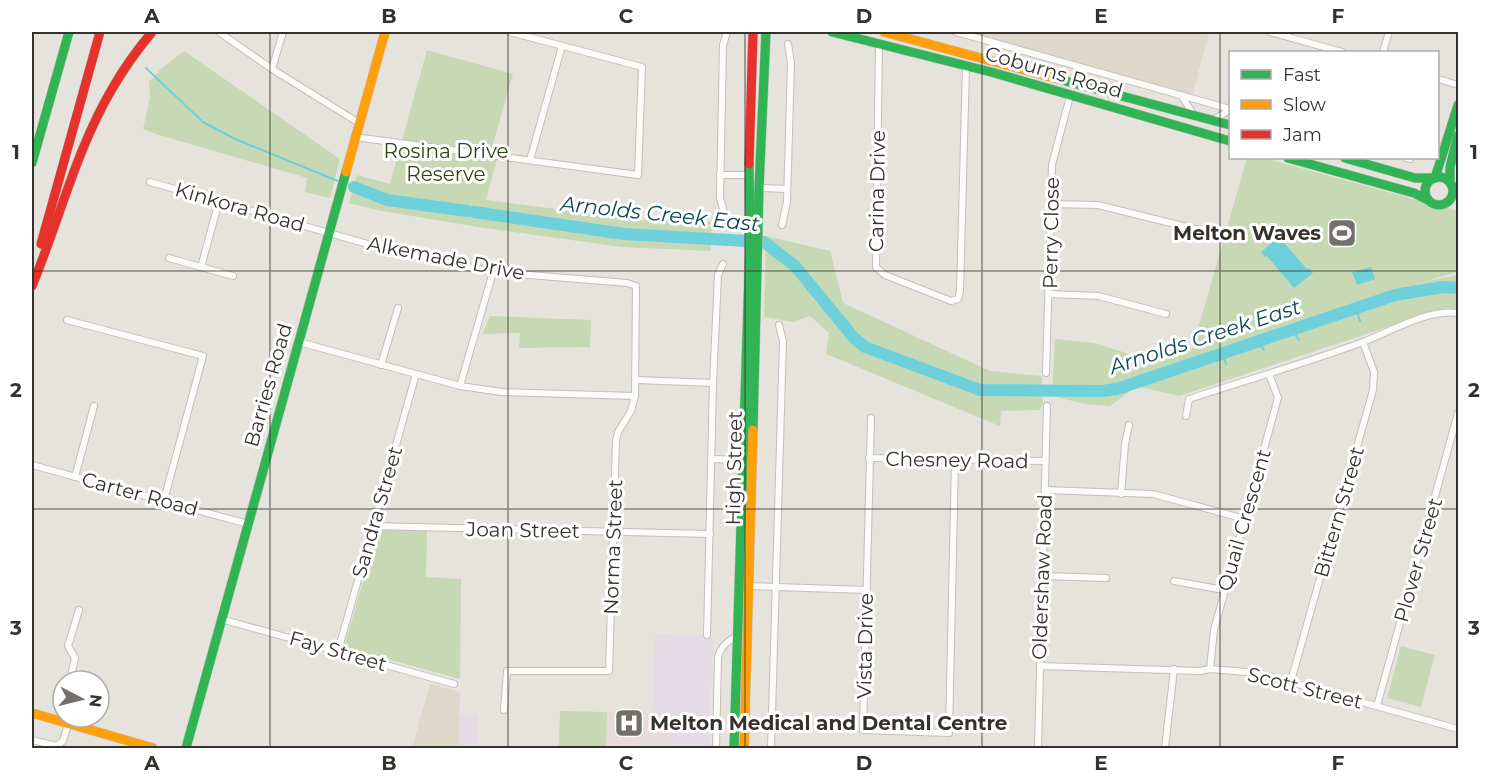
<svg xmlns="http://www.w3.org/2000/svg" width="1490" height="780" viewBox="0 0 1490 780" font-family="Montserrat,sans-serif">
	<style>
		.commercial { fill: #e3dce4 }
		.built { fill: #ded8cb }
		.medical { fill: #eadbdb }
		.green { fill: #c6d9b4 }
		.water { fill: #6ed0db }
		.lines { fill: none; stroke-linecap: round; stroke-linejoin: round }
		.stream { stroke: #6ed0db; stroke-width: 2 }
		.river { stroke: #6ed0db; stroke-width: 12 }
		.street-casing { stroke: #c2bfbb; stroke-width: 8 }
		.fast-casing { stroke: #c2bfbb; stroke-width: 10 }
		.slow-casing { stroke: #c2bfbb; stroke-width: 10 }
		.jam-casing { stroke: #c2bfbb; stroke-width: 10 }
		.street { stroke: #fbfbfa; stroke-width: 6 }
		.fast { stroke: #30b455; stroke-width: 9 }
		.slow { stroke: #ff9f0a; stroke-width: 9 }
		.jam { stroke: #e5322d; stroke-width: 9 }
		.grid { fill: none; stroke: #35322e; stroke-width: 1.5; stroke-opacity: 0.55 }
		.labels { text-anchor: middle; stroke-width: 6; stroke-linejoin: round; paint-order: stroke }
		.street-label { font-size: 20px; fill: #35322e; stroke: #fff }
		.park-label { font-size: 20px; fill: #2b4810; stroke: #fff }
		.poi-label { font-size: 20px; font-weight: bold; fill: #35322e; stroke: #fff; text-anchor: end }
		.water-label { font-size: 21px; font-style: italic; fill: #0c4951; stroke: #fff }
		.neatline { fill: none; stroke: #35322e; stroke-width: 2 }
		.grid-label { font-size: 20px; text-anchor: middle; font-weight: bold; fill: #35322e }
	</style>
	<rect width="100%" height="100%" fill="#e6e3dc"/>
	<g class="commercial">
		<polygon points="655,634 713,636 709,748 671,748 671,733 652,732"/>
		<polygon points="459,714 478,715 477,748 458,748"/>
	</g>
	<g class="built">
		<polygon points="967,32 1209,32 1192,96"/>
		<polygon points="430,684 460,692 458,748 412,748"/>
	</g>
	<polygon class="medical" points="607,712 652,713 652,732 671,733 671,748 606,748"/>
	<g class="green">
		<polygon points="427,50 513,74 492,147 500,148 486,200 640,220 712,222 711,251 622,247 478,227 382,211 349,203 357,175 390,184"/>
		<polygon points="184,51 340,159 330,198 305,192 307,178 156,134 143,129 150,98 149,82 161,69"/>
		<polygon points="1247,158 1264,158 1458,211 1458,261 1456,272 1427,281 1458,275 1458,309 1445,308 1179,396 1137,386 1110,406 1085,404 1052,396 1055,339 1095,343 1148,360 1192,350"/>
		<polygon points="766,236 830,251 843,303 990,371 1042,376 1043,403 1040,410 1001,411 1000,426 826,354 829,333 810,316 793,322 764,317"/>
		<polygon points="490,316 591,320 590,347 519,348 520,333 482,334"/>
		<polygon points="378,530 427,531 426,577 461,579 460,679 344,647"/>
		<polygon points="1401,646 1435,655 1421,707 1387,698"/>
		<polygon points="560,711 607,712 606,748 559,748"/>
	</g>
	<g class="water">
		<polygon points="1279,237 1307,269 1309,268 1313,273 1294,288 1267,256 1265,257 1261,252"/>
		<polygon points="1371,267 1375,279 1357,285 1352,272"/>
	</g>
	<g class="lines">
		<g class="stream">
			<polyline points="146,68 203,122 235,139 338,181"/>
			<polyline points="349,185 354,187"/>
			<polyline points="1356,308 1360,321"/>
			<polyline points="1302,326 1307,319"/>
			<polyline points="1292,329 1299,340"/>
			<polyline points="1258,340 1264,350"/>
			<polyline points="1222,352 1226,364"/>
		</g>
		<g class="river">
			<polyline points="354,187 387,200 467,211"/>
			<polyline points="474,212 624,234 764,242 795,266 854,338 865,347 980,390 1102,391 1117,389 1395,295 1443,287 1458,288"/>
		</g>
		<g class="street-casing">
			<g id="street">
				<polyline points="219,32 272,69 359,123"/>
				<polyline points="956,32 1230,109"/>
				<polyline points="1270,32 1342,52"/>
				<polyline points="879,43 876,267 885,275 951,301 958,299 960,292 966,66"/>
				<polyline points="1383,52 1389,32"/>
				<polyline points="1013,65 1019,50"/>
				<polyline points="272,69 283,32"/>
				<polyline points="1438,79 1458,85"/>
				<polyline points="1181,95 1193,114"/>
				<polyline points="1213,120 1230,110"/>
				<polyline points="355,137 638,175 642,67 510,32"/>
				<polyline points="1406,158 1410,159"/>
				<polyline points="530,160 562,46"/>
				<polyline points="720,175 749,175"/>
				<polyline points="150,182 399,253 493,272 627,283 636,286 635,396 631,411 618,432 616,441 609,671 507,671 504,710"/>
				<polyline points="759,188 787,189"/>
				<polyline points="1050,204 1098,205 1219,235"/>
				<polyline points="725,216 720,198 723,45 727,32"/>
				<polyline points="782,225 787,202 791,63 788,44"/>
				<polyline points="169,258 233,276"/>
				<polyline points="201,267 219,201"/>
				<polyline points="1050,294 1099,296 1166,314"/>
				<polyline points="67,320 203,356 164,500"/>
				<polyline points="299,342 460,386 502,392 635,396"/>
				<polyline points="381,365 398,308"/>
				<polyline points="1046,373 1052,165 1070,96"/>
				<polyline points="636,380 713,383"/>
				<polyline points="460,386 493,272"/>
				<path d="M1186,416l3,-17c58,-19 117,-36 174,-57 29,-11 64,-33 95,-29"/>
				<polyline points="871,418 863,730 949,733 955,460"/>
				<polyline points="869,458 1045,461"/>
				<polyline points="712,459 743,460"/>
				<polyline points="32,465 248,524"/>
				<polyline points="75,477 94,406"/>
				<polyline points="1045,490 1153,494 1245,519"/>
				<polyline points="1121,494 1125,444 1129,425"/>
				<polyline points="373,526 710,534"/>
				<polyline points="1043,576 1106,578"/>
				<polyline points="1174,581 1224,590"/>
				<polyline points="749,586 867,590"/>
				<polyline points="221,619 454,684"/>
				<polyline points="707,635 713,383 718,275 723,264"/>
				<polyline points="338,651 416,374"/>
				<polyline points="1040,666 1200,671 1210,669 1258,673 1458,729"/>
				<polyline points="1210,669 1214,630 1278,398 1269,374"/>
				<polyline points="70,681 75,658 68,646 79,610"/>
				<polyline points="1291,681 1373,390 1374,372 1363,342"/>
				<polyline points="1377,706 1458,413"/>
				<polyline points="32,740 56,746 63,741 68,724"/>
				<path d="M716,748l2,-91c3,-11 10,-16 19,-21"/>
				<polyline points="771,748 783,341 779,325"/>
				<polyline points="1038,748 1047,406"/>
				<polyline points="1165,748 1174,669"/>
			</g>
		</g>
		<g class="fast-casing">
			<g id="fast">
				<polyline points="832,32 991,72 1230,141"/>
				<polyline points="1058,79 1230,125"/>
				<polyline points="1288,158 1414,193 1428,200"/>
				<polyline points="1345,158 1415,178 1434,178"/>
				<polyline points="32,163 69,32"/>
				<circle cx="1439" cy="191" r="14"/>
				<polyline points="1435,178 1458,105"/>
				<polyline points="1450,183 1450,167 1458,135"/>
				<polyline points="753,430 759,188 766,32"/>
				<polyline points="186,748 346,172"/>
				<polyline points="734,748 750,238 749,164"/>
			</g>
		</g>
		<g class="slow-casing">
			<g id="slow">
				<polyline points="884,32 1058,79"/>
				<polyline points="346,172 385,32"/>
				<polyline points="32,713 153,748"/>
				<polyline points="744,748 753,430"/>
			</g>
		</g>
		<g class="jam-casing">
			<g id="jam">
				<polyline points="749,164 753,32"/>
				<polyline points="41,244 100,32"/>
				<path d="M32,286c27,-65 44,-136 80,-197 12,-21 25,-39 40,-57"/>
			</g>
		</g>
		<use href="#street" class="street"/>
		<use href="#fast" class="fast"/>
		<use href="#slow" class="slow"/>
		<use href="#jam" class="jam"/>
	</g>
	<path class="grid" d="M270,32v716M508,32v716M745,32v716M982,32v716M1220,32v716M32,271h1426M32,509h1426"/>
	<defs>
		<g id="stadium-square" transform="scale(1.5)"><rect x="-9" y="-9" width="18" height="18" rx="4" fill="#73706b" stroke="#fff"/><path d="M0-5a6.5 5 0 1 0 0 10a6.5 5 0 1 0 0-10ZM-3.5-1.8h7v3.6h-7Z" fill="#fff"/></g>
		<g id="hospital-square" transform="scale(1.5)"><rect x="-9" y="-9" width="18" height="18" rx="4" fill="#73706b" stroke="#fff"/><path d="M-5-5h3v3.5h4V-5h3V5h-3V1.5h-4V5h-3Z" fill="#fff"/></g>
	</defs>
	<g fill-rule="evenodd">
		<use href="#stadium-square" x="1342" y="233"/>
		<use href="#hospital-square" x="629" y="723"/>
	</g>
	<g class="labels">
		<g class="street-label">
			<text transform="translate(1054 72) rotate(16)" y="7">Coburns Road</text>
			<text transform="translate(877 191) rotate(-89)" y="7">Carina Drive</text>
			<text transform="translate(240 207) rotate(16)" y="7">Kinkora Road</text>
			<text transform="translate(1051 233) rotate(-89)" y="7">Perry Close</text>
			<text transform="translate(446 258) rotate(11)" y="7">Alkemade Drive</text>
			<text transform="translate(268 385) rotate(-74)" y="7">Barries Road</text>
			<text transform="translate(957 460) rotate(1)" y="7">Chesney Road</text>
			<text transform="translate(734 468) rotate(-89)" y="7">High Street</text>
			<text transform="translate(140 494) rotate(15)" y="7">Carter Road</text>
			<text transform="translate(377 512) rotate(-74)" y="7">Sandra Street</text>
			<text transform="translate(1339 512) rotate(-74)" y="7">Bittern Street</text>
			<text transform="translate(1244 520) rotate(-74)" y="7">Quail Crescent</text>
			<text transform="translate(523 530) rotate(1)" y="7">Joan Street</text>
			<text transform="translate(613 547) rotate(-88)" y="7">Norma Street</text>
			<text transform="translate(1418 560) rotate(-74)" y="7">Plover Street</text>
			<text transform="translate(1042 577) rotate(-88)" y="7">Oldershaw Road</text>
			<text transform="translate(865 646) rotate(-89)" y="7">Vista Drive</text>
			<text transform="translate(338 651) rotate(16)" y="7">Fay Street</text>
			<text transform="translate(1305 688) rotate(14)" y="7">Scott Street</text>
		</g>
		<g class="park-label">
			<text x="446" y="158">Rosina Drive<tspan x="446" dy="23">Reserve</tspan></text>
		</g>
		<g class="poi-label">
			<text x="1321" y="240">Melton Waves</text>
			<text x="650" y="730" text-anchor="start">Melton Medical and Dental Centre</text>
		</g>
		<g class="water-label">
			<text transform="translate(660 214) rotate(6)" y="7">Arnolds Creek East</text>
			<text transform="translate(1205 337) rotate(-18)" y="7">Arnolds Creek East</text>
		</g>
	</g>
	<rect width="1490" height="780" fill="none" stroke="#ffffff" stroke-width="66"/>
	<rect x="1229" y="51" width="210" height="108" fill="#ffffff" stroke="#aeadab" stroke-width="1.5"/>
	<rect x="1241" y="70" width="30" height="9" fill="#30b455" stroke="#aeadab" stroke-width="1.5"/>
	<text x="1283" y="81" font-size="18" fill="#35322e">Fast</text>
	<rect x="1241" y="100" width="30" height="9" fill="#ff9f0a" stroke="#aeadab" stroke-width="1.5"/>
	<text x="1283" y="111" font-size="18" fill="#35322e">Slow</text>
	<rect x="1241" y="130" width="30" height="9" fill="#e5322d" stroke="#aeadab" stroke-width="1.5"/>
	<text x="1283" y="141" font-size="18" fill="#35322e">Jam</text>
	<g transform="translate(81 699) rotate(97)"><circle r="28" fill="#ffffff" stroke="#aeadab" stroke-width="1.5"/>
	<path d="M0-4.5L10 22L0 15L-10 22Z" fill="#73706b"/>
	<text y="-9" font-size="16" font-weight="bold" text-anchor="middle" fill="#35322e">N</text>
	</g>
	<rect x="33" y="33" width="1424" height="714" class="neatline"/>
	<g class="grid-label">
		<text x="152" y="23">A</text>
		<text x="389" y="23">B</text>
		<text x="626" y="23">C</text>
		<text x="864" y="23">D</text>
		<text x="1101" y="23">E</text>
		<text x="1338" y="23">F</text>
		<text x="16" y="159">1</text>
		<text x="1474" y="159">1</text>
		<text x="16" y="397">2</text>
		<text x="1474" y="397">2</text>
		<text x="16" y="635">3</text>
		<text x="1474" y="635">3</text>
		<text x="152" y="770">A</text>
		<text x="389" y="770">B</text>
		<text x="626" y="770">C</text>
		<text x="864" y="770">D</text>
		<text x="1101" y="770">E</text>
		<text x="1338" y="770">F</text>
	</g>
</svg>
